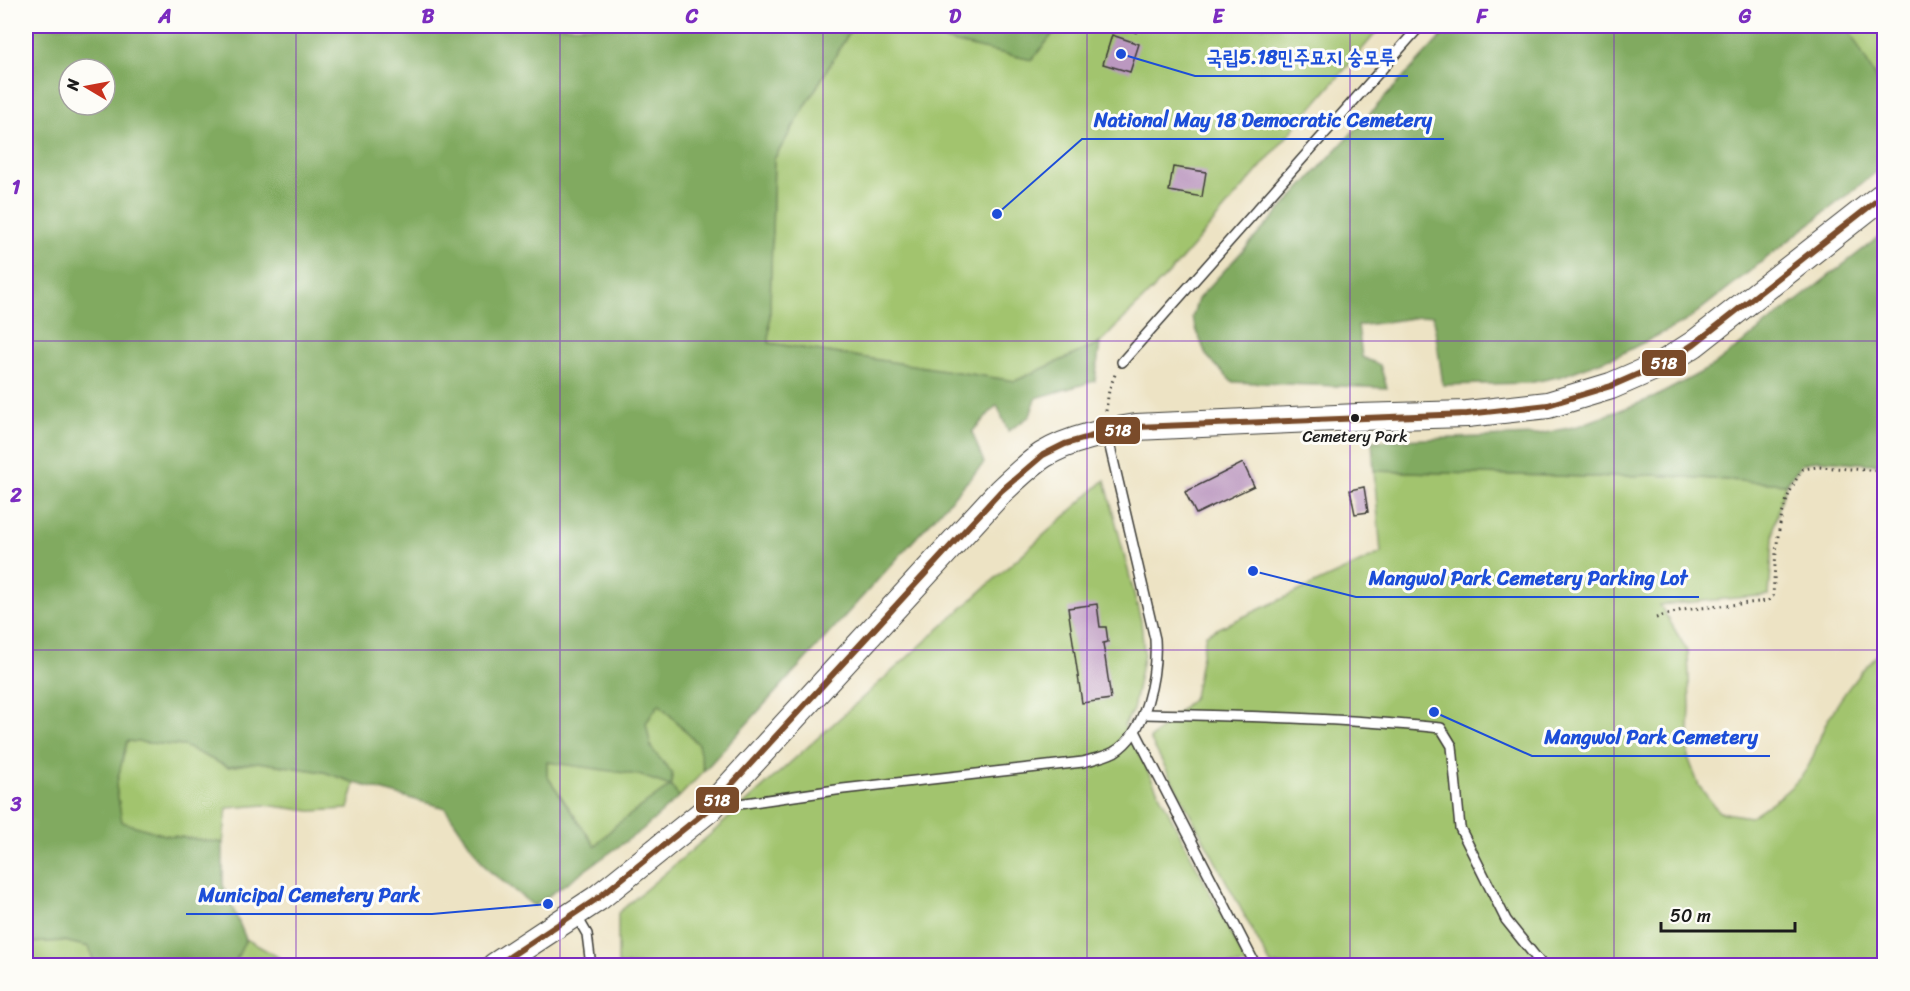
<svg xmlns="http://www.w3.org/2000/svg" width="1910" height="991" viewBox="0 0 1910 991" font-family="Sriracha,'Poor Story',sans-serif">
	<style>
		.green { fill: #a2c46e; stroke: #5f7045; stroke-width: 1.5 }
		.forest { fill: #81aa61; stroke: #4e633e; stroke-width: 1.5; fill-rule: evenodd }
		.building { fill: #bb98c0 }
		.lines { fill: none; stroke-linecap: round; stroke-linejoin: round }
		.service-casing { stroke: #3b3a35; stroke-width: 12 }
		.secondary-casing { stroke: #3b3a35; stroke-width: 28 }
		.path { stroke: #3b3a35; stroke-width: 3; stroke-dasharray: 1.5 4.5; stroke-linecap: butt }
		.service { stroke: #fff; stroke-width: 9 }
		.secondary { stroke: #fff; stroke-width: 26 }
		.bus-1-casing { stroke: #fdfcf7; stroke-width: 10 }
		.bus-1 { stroke: #7a4b2a; stroke-width: 6 }
		.grid { fill: none; stroke: #7b2cbf; stroke-width: 1.5; stroke-opacity: 0.55 }
		.bus-dot { fill: #1c1c1c; stroke: #fdfcf7; stroke-width: 2 }
		.labels { text-anchor: middle; stroke-width: 6; stroke-linejoin: round; paint-order: stroke }
		.bus-label { font-size: 16px; fill: #1c1c1c; stroke: #fdfcf7 }
		.leader { fill: none; stroke: #1d4ed8; stroke-width: 2 }
		.callout-dot { fill: #1d4ed8; stroke: #fdfcf7; stroke-width: 2 }
		.callout-label { font-size: 20px; text-anchor: middle; font-weight: bold; fill: #1d4ed8; stroke: #fdfcf7; stroke-width: 6; stroke-linejoin: round; paint-order: stroke }
		.line-badge { stroke: #fdfcf7; stroke-width: 2 }
		.badge-label { font-size: 16px; text-anchor: middle; font-weight: bold; fill: #fff }
		.neatline { fill: none; stroke: #7b2cbf; stroke-width: 2 }
		.grid-label { font-size: 20px; text-anchor: middle; font-weight: bold; fill: #7b2cbf }
	</style>
	<rect width="100%" height="100%" fill="#fdfcf7"/>
	<filter id="ink" filterUnits="userSpaceOnUse"><feTurbulence type="fractalNoise" baseFrequency=".0167" numOctaves="2"/><feDisplacementMap in="SourceGraphic" scale="12" xChannelSelector="R" yChannelSelector="G"/><feConvolveMatrix kernelMatrix="1 2 1 2 8 2 1 2 1" color-interpolation-filters="sRGB"/></filter>
	<filter id="wash" filterUnits="userSpaceOnUse"><feTurbulence type="fractalNoise" baseFrequency=".008" numOctaves="4" result="noise"/><feDisplacementMap in="SourceGraphic" scale="24" xChannelSelector="R" yChannelSelector="G"/><feGaussianBlur stdDeviation="1.35" result="paint"/><feColorMatrix in="noise" values="0 0 0 0 0 0 0 0 0 0 0 0 0 0 0 0 0 1.4 0 .05"/><feComposite in="paint" operator="in"/></filter>
	<g filter="url(#wash)">
		<rect width="100%" height="100%" fill="#ede3c4"/>
		<g class="green">
			<polygon points="853,26 900,26 944,40 1032,60 1059,26 1382,26 1174,268 1100,343 1015,381 769,343 774,159"/>
			<polygon points="1855,26 1884,26 1884,93 1850,32"/>
			<path d="M1374,471l216,6 65,-2 131,9 -12,41 -5,70 -109,10 28,47 2,54 -2,51 11,29 20,26 31,5c21,-14 46,-29 59,-52 8,-15 11,-33 20,-47 13,-23 35,-53 55,-69v316h-613l-121,-226 44,-42 12,-63 175,-81z"/>
			<polygon points="1105,480 1141,621 1144,653 1133,710 1124,725 1247,965 618,965 618,913 713,832"/>
			<polygon points="659,704 698,744 704,771 679,797 670,786 616,825 595,846 547,776 547,761 639,775 671,786 672,773 651,748 646,723"/>
			<polygon points="127,741 184,746 228,767 258,762 324,772 355,783 348,809 311,811 265,805 227,808 223,843 165,835 122,822 116,786"/>
			<polygon points="246,939 280,958 284,965 233,966"/>
			<polygon points="64,941 89,947 95,965 26,966 26,943"/>
		</g>
		<g class="forest">
			<path d="M26,26h827l-79,133 -5,184 246,38 85,-38 -5,38 -59,17 -6,18 -22,15 -11,-26 -25,27 12,31 -280,308 -6,-27 -39,-40 -13,19 5,25 21,25 -1,13 8,11 -37,33 -108,76 -47,-37 -42,-61 -90,-25 -31,-11 -66,-10 -30,5 -44,-21 -57,-5 -11,45 6,36 43,13 58,8v42l23,54 -13,27 -138,-1 -6,-18 -25,-6 -38,2zM69,69h36v36h-36zM547,762l92,13 31,11 -54,39 -21,21 -48,-70z"/>
			<polygon points="900,26 1059,26 1032,60 944,40"/>
			<polygon points="1451,26 1855,26 1850,32 1884,93 1884,166 1686,321 1621,354 1562,376 1529,383 1443,385 1433,315 1358,326 1362,357 1380,365 1387,388 1232,382 1206,355 1192,318 1198,299"/>
			<polygon points="1884,233 1884,465 1818,460 1802,464 1786,484 1655,475 1590,477 1374,471 1372,441 1535,435 1578,426 1655,397 1713,366"/>
		</g>
		<g id="blocks">
			<g class="building">
				<polygon points="1112,35 1139,44 1130,72 1103,64"/>
				<polygon points="1173,167 1206,172 1202,197 1169,191"/>
				<polygon points="1243,463 1254,486 1196,514 1185,492"/>
				<polygon points="1364,487 1368,512 1355,514 1350,490"/>
				<polygon points="1097,604 1100,627 1106,627 1108,642 1103,643 1111,699 1082,703 1068,608"/>
			</g>
		</g>
	</g>
	<g filter="url(#ink)">
		<use href="#blocks" fill-opacity="0" stroke="#3b3a35" stroke-width="1.5"/>
		<g class="lines">
			<g class="service-casing">
				<g id="service">
					<polyline points="1122,362 1420,26"/>
					<path d="M1144,714c99,2 198,4 297,14l11,18 8,82 46,92 37,46"/>
					<polyline points="1135,731 1256,966"/>
					<path d="M718,807l125,-18 240,-27c10,-3 21,-5 31,-10 33,-19 43,-79 41,-113l-48,-205"/>
					<polyline points="576,915 587,934 591,966"/>
				</g>
			</g>
			<g class="secondary-casing">
				<path id="secondary" d="M495,966l103,-68 112,-90 291,-317c13,-12 27,-26 42,-36 28,-17 62,-23 93,-28l222,-10 109,-3 81,-9 63,-19 55,-24 28,-18 190,-149"/>
			</g>
			<g class="path">
				<polyline points="1135,33 1138,26"/>
				<polyline points="1106,411 1109,390 1116,372"/>
				<path d="M1656,618l26,-8 86,-9 5,-5c3,-44 3,-90 30,-127l15,-2 66,4"/>
			</g>
			<use href="#service" class="service"/>
			<use href="#secondary" class="secondary"/>
			<g class="bus-1-casing">
				<polyline id="bus-1" points="496,966 598,898 710,808 1001,491 1043,455 1065,444 1100,434 1136,427 1467,414 1548,405 1611,386 1666,362 1694,344 1884,195"/>
			</g>
			<use href="#bus-1" class="bus-1"/>
		</g>
	</g>
	<path class="grid" d="M296,26v940M560,26v940M823,26v940M1087,26v940M1350,26v940M1614,26v940M26,341h1858M26,650h1858"/>
	<circle class="bus-dot" cx="1355" cy="418" r="5"/>
	<g class="labels">
		<g class="bus-label">
			<text x="1355" y="442">Cemetery Park</text>
		</g>
	</g>
	<path class="leader" d="M1121 54L1195 76H1408M997 214L1082 139H1444M1253 571L1356 597H1699M1434 712L1532 756H1770M548 904L432 914H186"/>
	<g class="callout-dot">
		<circle cx="1121" cy="54" r="6"/>
		<circle cx="997" cy="214" r="6"/>
		<circle cx="1253" cy="571" r="6"/>
		<circle cx="1434" cy="712" r="6"/>
		<circle cx="548" cy="904" r="6"/>
	</g>
	<g class="callout-label">
		<text x="1301" y="64">국립5.18민주묘지 숭모루</text>
		<text x="1263" y="127">National May 18 Democratic Cemetery</text>
		<text x="1528" y="585">Mangwol Park Cemetery Parking Lot</text>
		<text x="1651" y="744">Mangwol Park Cemetery</text>
		<text x="309" y="902">Municipal Cemetery Park</text>
	</g>
	<g class="line-badge">
		<rect x="1641" y="349" width="46" height="28" rx="6" fill="#7a4b2a"/>
		<rect x="1095" y="416" width="46" height="29" rx="6" fill="#7a4b2a"/>
		<rect x="695" y="786" width="45" height="28" rx="6" fill="#7a4b2a"/>
	</g>
	<g class="badge-label">
		<text x="1664" y="369">518</text>
		<text x="1118" y="436">518</text>
		<text x="717" y="806">518</text>
	</g>
	<rect width="1910" height="991" fill="none" stroke="#fdfcf7" stroke-width="66"/>
	<g transform="translate(87 87) rotate(280)"><circle r="28" fill="#fdfcf7" stroke="#a3a29f" stroke-width="1.5"/>
	<path d="M0-4.5L10 22L0 15L-10 22Z" fill="#c8321e"/>
	<text y="-9" font-size="16" font-weight="bold" text-anchor="middle" fill="#1c1c1c">N</text>
	</g>
	<path d="M1661 922v9h134v-9" fill="none" stroke="#1c1c1c" stroke-width="3"/>
	<text x="1670" y="922" font-size="18" fill="#1c1c1c" stroke="#fdfcf7" stroke-width="4.5" paint-order="stroke">50 m</text>
	<rect x="33" y="33" width="1844" height="925" class="neatline"/>
	<g class="grid-label">
		<text x="165" y="23">A</text>
		<text x="428" y="23">B</text>
		<text x="692" y="23">C</text>
		<text x="955" y="23">D</text>
		<text x="1218" y="23">E</text>
		<text x="1482" y="23">F</text>
		<text x="1745" y="23">G</text>
		<text x="16" y="194">1</text>
		<text x="16" y="502">2</text>
		<text x="16" y="811">3</text>
	</g>
</svg>
